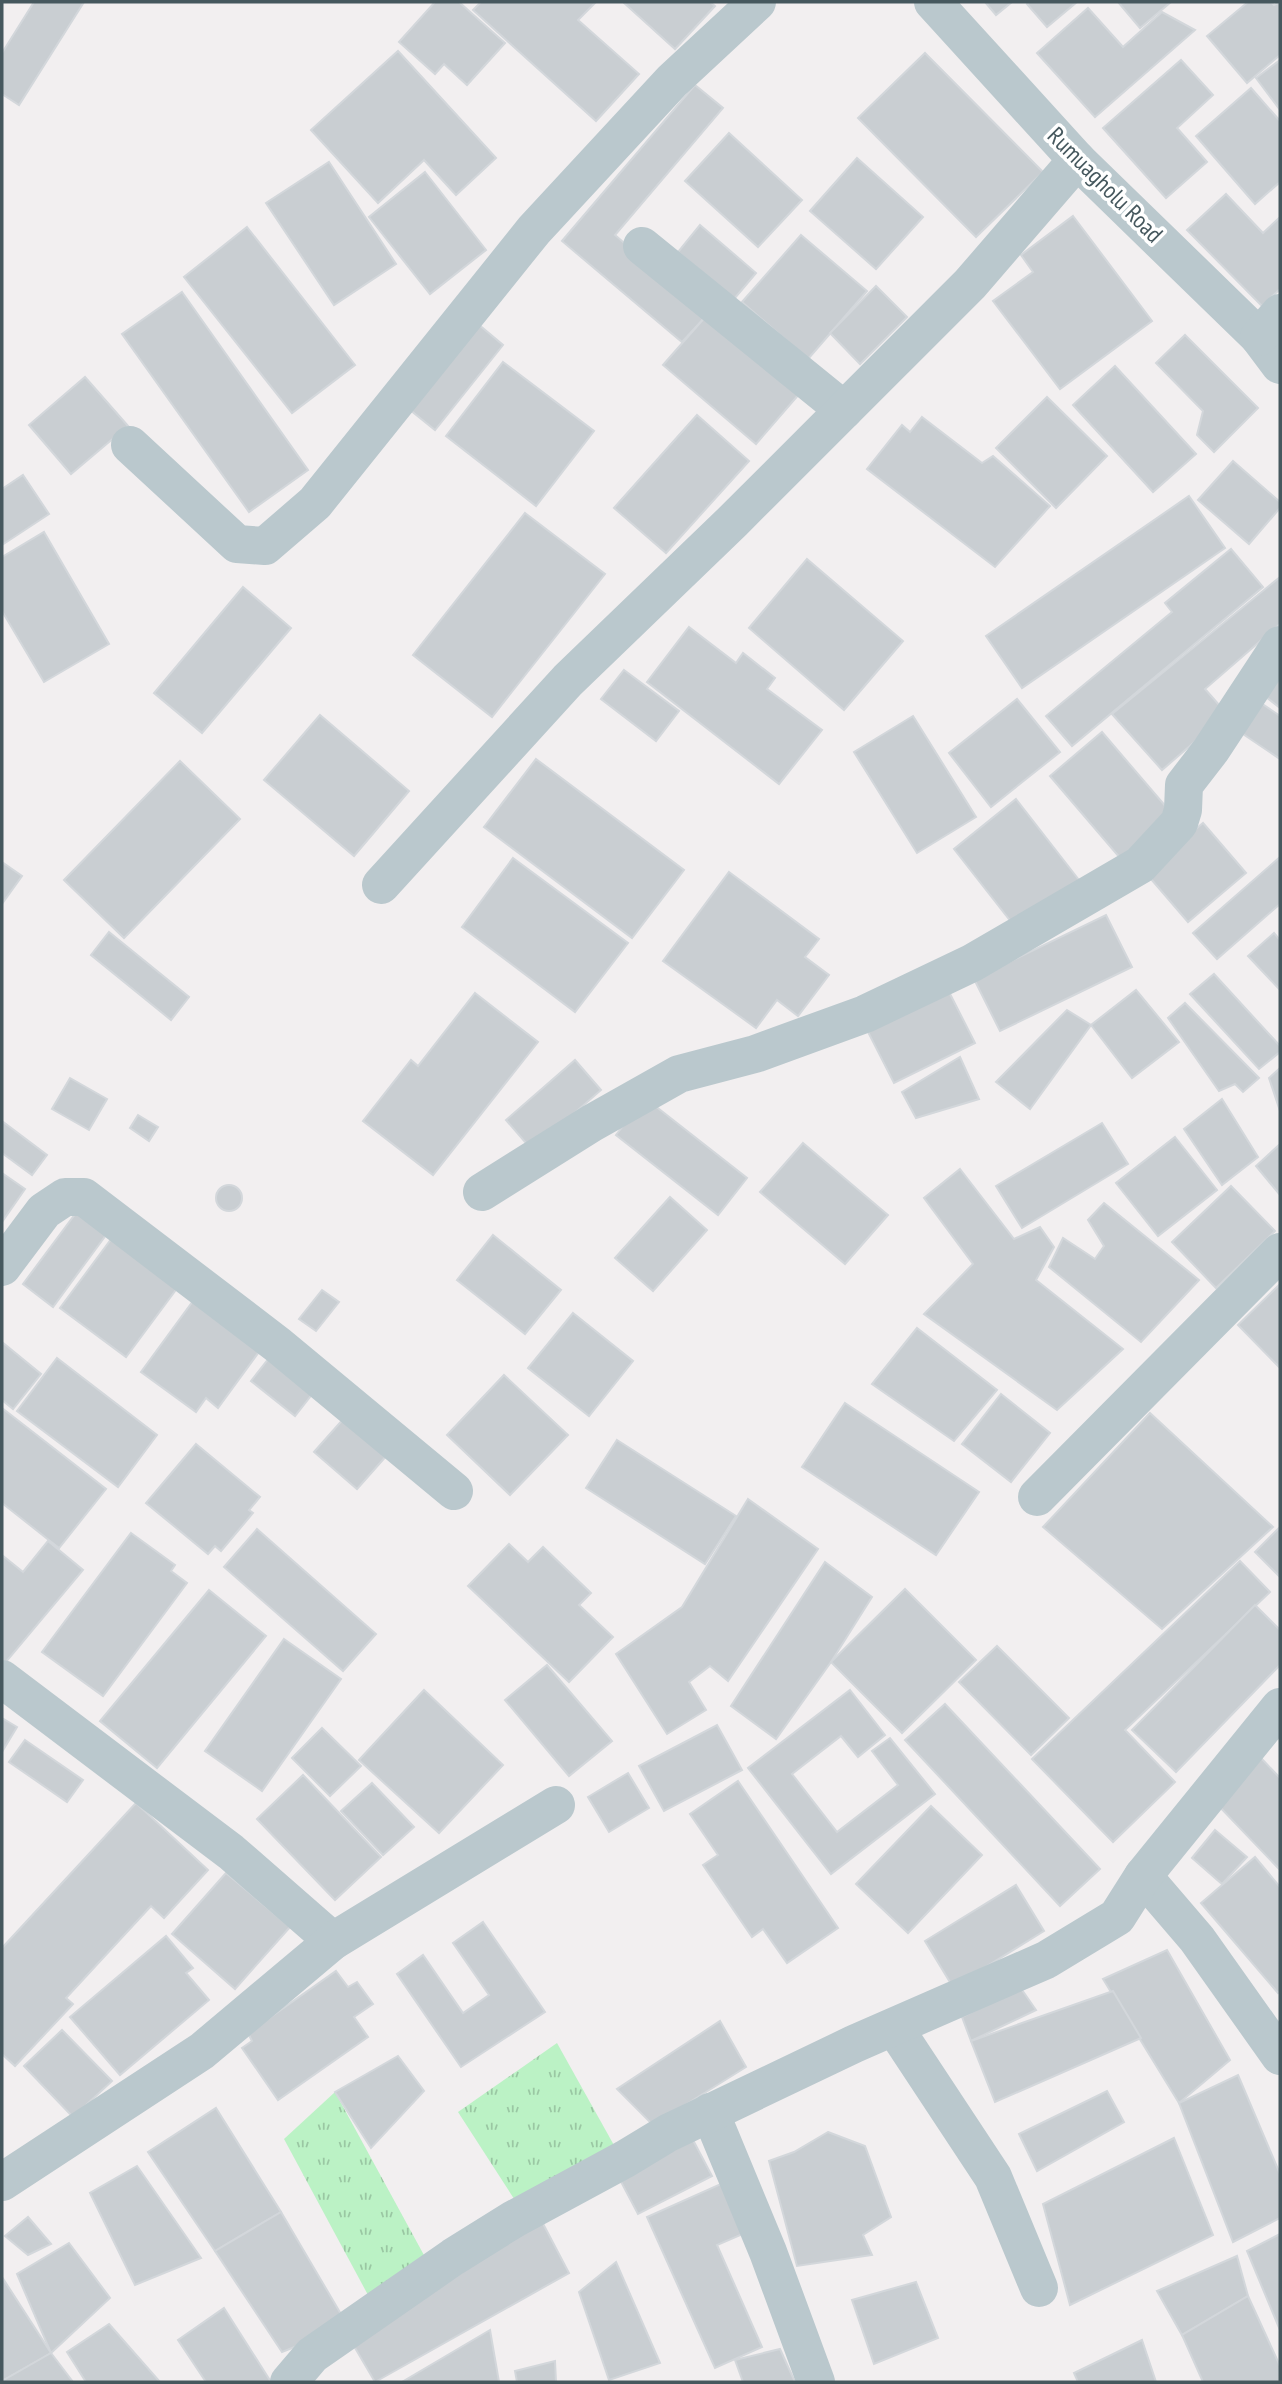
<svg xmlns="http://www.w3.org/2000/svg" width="1282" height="2384" viewBox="0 0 1282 2384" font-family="'PT Sans Narrow',sans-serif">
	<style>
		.grass { fill: url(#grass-tufts) }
		.building { fill: #c9ced2; stroke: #d3d7db; stroke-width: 2 }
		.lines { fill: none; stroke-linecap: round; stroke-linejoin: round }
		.minor { stroke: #bac8cd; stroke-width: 38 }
		.labels { text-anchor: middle; stroke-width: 7; stroke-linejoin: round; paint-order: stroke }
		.street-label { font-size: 24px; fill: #46585e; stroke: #fff }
	</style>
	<defs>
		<pattern id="grass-tufts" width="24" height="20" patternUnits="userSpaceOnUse" patternTransform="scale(1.75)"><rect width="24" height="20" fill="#bbf2c5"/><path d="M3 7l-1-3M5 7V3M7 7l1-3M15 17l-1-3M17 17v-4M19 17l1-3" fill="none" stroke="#9ac7a3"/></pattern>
	</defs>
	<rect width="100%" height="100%" fill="#f2eff0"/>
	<g class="grass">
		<polygon points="557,2043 620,2156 518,2205 458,2112"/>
		<polygon points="335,2092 431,2268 368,2295 284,2139"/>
	</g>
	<g class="building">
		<polygon points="34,2 84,2 19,105 2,94 2,53"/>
		<polygon points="435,2 459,2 505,43 467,85 444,64 435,74 399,42"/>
		<polygon points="481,2 596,2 578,20 639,74 596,121 473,10"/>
		<polygon points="623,2 710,2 715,6 675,49"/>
		<polygon points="985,2 1012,2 996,15"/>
		<polygon points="1029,2 1077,2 1047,27 1027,4"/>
		<polygon points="1118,2 1171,2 1140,28"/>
		<polygon points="1248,2 1271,2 1274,5 1280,2 1280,55 1247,83 1207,36"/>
		<polygon points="1088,8 1123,47 1162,12 1195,30 1095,117 1037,53"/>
		<polygon points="398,51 496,158 456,195 424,160 378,203 311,130"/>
		<polygon points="925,53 1043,172 976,237 858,118"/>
		<polygon points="1181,60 1213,95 1177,128 1207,162 1166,198 1103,128"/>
		<polygon points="1280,60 1280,110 1256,78"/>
		<polygon points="695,85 723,108 615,235 707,315 682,342 562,241"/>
		<polygon points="1251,88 1280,121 1280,182 1255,204 1196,136"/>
		<polygon points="729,133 802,200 758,247 685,181"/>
		<polygon points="857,158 923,217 876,269 810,211"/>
		<polygon points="329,162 396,264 334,305 266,203"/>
		<polygon points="425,172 486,250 430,294 369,217"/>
		<polygon points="1226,194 1263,233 1280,217 1280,289 1262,306 1187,230"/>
		<polygon points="1073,216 1152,321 1060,389 993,301 1033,272 1021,255"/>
		<polygon points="700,225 756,273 734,299 678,252"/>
		<polygon points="247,227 355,365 292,413 184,277"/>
		<polygon points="801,235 867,291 808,359 742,302"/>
		<polygon points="876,286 907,317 860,364 830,333"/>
		<polygon points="182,292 308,470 249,512 122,334"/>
		<polygon points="707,315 800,393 756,444 663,365"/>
		<polygon points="478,324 503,345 435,430 409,409"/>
		<polygon points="1185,335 1258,408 1214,452 1197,435 1203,411 1156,363"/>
		<polygon points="503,362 594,431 536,506 446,436"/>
		<polygon points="1115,366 1196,454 1153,492 1073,405"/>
		<polygon points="85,377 128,426 71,474 29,425"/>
		<polygon points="1047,397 1107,456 1056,508 996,448"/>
		<polygon points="697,415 749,461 666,553 614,508"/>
		<polygon points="922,417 982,463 993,456 1050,506 995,567 867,469 902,425 910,432"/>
		<polygon points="1233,461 1280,502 1280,508 1249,544 1198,500"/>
		<polygon points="23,475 49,514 2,545 2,489"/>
		<polygon points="1189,496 1225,548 1022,688 986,636"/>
		<polygon points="525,513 605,574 492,717 413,655"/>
		<polygon points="44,532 109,644 44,682 2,611 2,557"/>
		<polygon points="1231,549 1263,587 1072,746 1046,716 1172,612 1165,603"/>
		<polygon points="807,559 903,641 844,710 749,628"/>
		<polygon points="1280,577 1280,624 1205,689 1227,714 1162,770 1112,714"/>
		<polygon points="243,587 291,628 202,733 154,693"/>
		<polygon points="689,627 736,663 743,653 775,678 767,689 822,730 779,784 647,682"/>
		<polygon points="1280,667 1280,708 1261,693"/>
		<polygon points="624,670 679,711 656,741 601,699"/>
		<polygon points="1017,699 1060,752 991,807 949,753"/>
		<polygon points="1261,703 1280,716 1280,759 1240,732"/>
		<polygon points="320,715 409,791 354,856 264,780"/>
		<polygon points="913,716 976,817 917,853 854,752"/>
		<polygon points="1102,732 1173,815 1121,859 1050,776"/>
		<polygon points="536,759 684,870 632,938 484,827"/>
		<polygon points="180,761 240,819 124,938 64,880"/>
		<polygon points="1016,799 1079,880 1016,928 954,849"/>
		<polygon points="1203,823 1246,873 1188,922 1145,872"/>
		<polygon points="1280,857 1280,904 1217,959 1193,933"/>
		<polygon points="513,858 628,943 575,1012 462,927"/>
		<polygon points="2,862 22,876 2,904"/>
		<polygon points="729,872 819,939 805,957 829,975 798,1016 777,1000 756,1028 663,961"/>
		<polygon points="1106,915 1132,967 1000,1031 974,979"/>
		<polygon points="109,932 189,997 171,1020 91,955"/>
		<polygon points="1274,933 1280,940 1280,990 1248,956"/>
		<polygon points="1214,974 1280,1046 1280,1052 1259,1069 1190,994"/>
		<polygon points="947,988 975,1043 894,1083 866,1028"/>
		<polygon points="1136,990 1179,1042 1132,1078 1091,1025"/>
		<polygon points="475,993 538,1042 433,1175 363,1121 411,1060 418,1066"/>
		<polygon points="1185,1003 1259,1078 1243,1092 1235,1084 1219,1091 1168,1018"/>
		<polygon points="1067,1010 1091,1025 1030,1109 996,1082"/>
		<polygon points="960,1057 979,1099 916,1118 902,1092"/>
		<polygon points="575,1060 601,1090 532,1150 506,1120"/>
		<polygon points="1280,1068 1280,1111 1269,1078"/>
		<polygon points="70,1078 107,1099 89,1130 52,1109"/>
		<polygon points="645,1098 747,1178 718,1215 616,1135"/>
		<polygon points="1222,1099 1258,1157 1222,1185 1184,1129"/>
		<polygon points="138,1115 158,1127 149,1141 130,1128"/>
		<polygon points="2,1121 47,1155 32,1175 2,1153"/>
		<polygon points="1102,1123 1128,1164 1022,1228 996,1186"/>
		<polygon points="1175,1137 1217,1190 1158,1236 1116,1183"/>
		<polygon points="803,1143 888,1215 845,1264 760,1192"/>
		<polygon points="1280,1144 1280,1195 1256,1166"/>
		<polygon points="960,1169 1014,1239 1040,1227 1054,1247 1036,1280 1123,1349 1057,1410 924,1314 973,1264 924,1198"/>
		<polygon points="2,1173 25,1189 2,1222"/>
		<circle cx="229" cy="1198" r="13"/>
		<polygon points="1231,1186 1275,1231 1216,1288 1172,1242"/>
		<polygon points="670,1197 707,1230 653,1291 615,1258"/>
		<polygon points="1104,1203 1199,1280 1141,1342 1049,1267 1063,1238 1095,1259 1104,1246 1088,1220"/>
		<polygon points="79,1209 109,1231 53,1307 23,1284"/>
		<polygon points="115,1234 181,1283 126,1357 60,1308"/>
		<polygon points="493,1235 561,1290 525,1334 457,1280"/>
		<polygon points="1280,1284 1280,1368 1238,1325"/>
		<polygon points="322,1290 339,1302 316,1331 299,1319"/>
		<polygon points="196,1297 264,1345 218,1408 206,1398 196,1412 141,1372"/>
		<polygon points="573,1313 633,1361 589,1416 528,1368"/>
		<polygon points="917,1328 997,1390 954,1441 872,1384"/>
		<polygon points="2,1342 41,1374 13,1409 2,1400"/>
		<polygon points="277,1348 321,1383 295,1416 251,1381"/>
		<polygon points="57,1358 157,1435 118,1487 17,1411"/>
		<polygon points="504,1375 568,1435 510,1495 447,1435"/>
		<polygon points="1001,1394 1050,1433 1011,1482 962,1444"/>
		<polygon points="845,1403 979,1492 936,1555 802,1467"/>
		<polygon points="2,1408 106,1489 59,1548 2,1503"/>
		<polygon points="1150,1413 1273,1527 1162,1629 1043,1527"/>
		<polygon points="346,1416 388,1454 357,1489 314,1452"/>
		<polygon points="617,1440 736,1516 705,1564 586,1488"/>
		<polygon points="196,1444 260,1497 249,1510 253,1513 221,1551 215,1546 208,1554 146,1503"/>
		<polygon points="748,1499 818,1549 728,1681 710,1666 689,1682 706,1710 667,1734 616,1654 682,1607"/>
		<polygon points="1280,1527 1280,1577 1255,1552"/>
		<polygon points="257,1529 376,1634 343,1671 224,1567"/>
		<polygon points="131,1533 175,1565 171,1571 187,1583 103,1696 42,1652"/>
		<polygon points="48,1541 83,1570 5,1663 2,1660 2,1555 23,1572"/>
		<polygon points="509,1544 528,1562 543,1547 591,1593 579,1605 613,1637 569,1682 468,1586"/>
		<polygon points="1240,1561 1270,1592 1125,1730 1175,1782 1113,1842 1032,1759"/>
		<polygon points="825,1562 872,1597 831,1662 776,1739 731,1706"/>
		<polygon points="905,1589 976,1660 902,1733 831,1662"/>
		<polygon points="209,1590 266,1636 157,1768 100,1721"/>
		<polygon points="1255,1605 1280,1630 1280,1665 1176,1772 1132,1730"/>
		<polygon points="284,1639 341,1679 262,1791 205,1751"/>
		<polygon points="997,1646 1069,1718 1031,1755 959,1682"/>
		<polygon points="547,1665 612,1741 569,1776 505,1700"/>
		<polygon points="424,1690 503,1765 439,1833 359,1760"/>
		<polygon points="850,1690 885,1735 858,1757 841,1736 792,1774 837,1832 898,1785 872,1751 890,1738 935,1794 831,1874 748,1768"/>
		<polygon points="945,1704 1100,1869 1060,1906 905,1740"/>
		<polygon points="2,1718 17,1727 2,1752"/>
		<polygon points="717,1725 742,1770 664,1811 639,1766"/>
		<polygon points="322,1728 361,1766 330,1796 292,1758"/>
		<polygon points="25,1740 83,1780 67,1802 9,1762"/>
		<polygon points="1261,1758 1280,1778 1280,1870 1215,1802"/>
		<polygon points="628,1773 649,1808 609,1832 588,1797"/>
		<polygon points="303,1775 381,1857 335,1900 257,1819"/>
		<polygon points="738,1781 838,1928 787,1963 763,1929 752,1937 703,1865 718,1855 690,1814"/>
		<polygon points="372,1783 414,1827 383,1855 341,1811"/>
		<polygon points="136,1803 208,1870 164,1918 151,1906 66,1998 73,2004 15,2066 2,2054 2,1948"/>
		<polygon points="931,1806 982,1855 908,1933 856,1884"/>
		<polygon points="1215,1830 1247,1857 1222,1884 1192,1858"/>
		<polygon points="1255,1857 1280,1887 1280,1991 1278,1993 1201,1903"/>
		<polygon points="226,1873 290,1927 235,1989 172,1934"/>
		<polygon points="1016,1885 1044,1931 953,1987 925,1941"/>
		<polygon points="483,1922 545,2012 461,2067 397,1974 423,1955 463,2013 489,1995 453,1943"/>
		<polygon points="166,1936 193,1968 186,1973 209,2000 120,2075 70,2017"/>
		<polygon points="1167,1950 1230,2060 1179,2103 1103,1979"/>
		<polygon points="336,1971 348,1987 357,1982 373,2004 354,2017 368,2037 278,2100 242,2048 252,2041 248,2033"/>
		<polygon points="1020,1987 1036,2010 971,2041 962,2017"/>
		<polygon points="1113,1991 1141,2038 995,2102 971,2041"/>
		<polygon points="720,2021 746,2067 653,2125 617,2089"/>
		<polygon points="62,2030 112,2081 73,2117 24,2066"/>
		<polygon points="398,2056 424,2091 371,2148 335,2092"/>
		<polygon points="1238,2075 1280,2174 1280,2218 1233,2242 1179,2103"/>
		<polygon points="1107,2091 1124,2122 1037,2171 1019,2134"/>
		<polygon points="216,2108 281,2212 215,2251 148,2152"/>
		<polygon points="828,2132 865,2146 891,2217 863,2235 872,2255 797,2266 769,2161 794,2152"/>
		<polygon points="1174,2138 1213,2235 1070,2305 1043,2204"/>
		<polygon points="693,2140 712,2176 638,2214 619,2178"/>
		<polygon points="137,2166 201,2258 135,2285 90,2193"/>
		<polygon points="723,2183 745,2233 717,2245 762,2347 715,2368 647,2217"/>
		<polygon points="281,2212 348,2326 282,2352 215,2251"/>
		<polygon points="539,2216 569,2273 375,2382 351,2341"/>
		<polygon points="28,2217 51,2244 28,2255 5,2236"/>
		<polygon points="1280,2234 1280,2330 1247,2251"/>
		<polygon points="69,2243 110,2298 51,2353 17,2274"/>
		<polygon points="1237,2256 1248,2296 1182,2335 1157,2291"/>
		<polygon points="616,2262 660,2363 609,2380 579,2292"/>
		<polygon points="2,2277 51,2353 2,2381"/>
		<polygon points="916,2282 938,2338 874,2364 852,2300"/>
		<polygon points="1248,2296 1280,2366 1280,2382 1203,2382 1182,2335"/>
		<polygon points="224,2308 271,2382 206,2382 178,2340"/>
		<polygon points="109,2324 160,2382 86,2382 67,2352"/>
		<polygon points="490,2330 499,2382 402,2382"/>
		<polygon points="1142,2340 1156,2382 1078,2382 1074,2373"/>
		<polygon points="780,2349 795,2382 743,2382 735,2360"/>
		<polygon points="51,2353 73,2382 2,2382 2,2381"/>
		<polygon points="555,2361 556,2382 517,2382 515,2371"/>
	</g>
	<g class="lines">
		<g class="minor">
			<polyline points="933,2 1077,160 1259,337 1280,365"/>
			<polyline points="642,246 844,410"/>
			<polyline points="1259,337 1280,313"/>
			<polyline points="130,445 237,544 265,546 315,503 534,230 672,81 757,2"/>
			<polyline points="381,885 568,680 733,521 970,284 1077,160"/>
			<polyline points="482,1192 592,1123 679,1074 755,1054 865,1014 972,963 1140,865 1179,823 1183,810 1184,785 1211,750 1280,645"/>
			<polyline points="2,1267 44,1211 65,1197 84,1197 278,1345 454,1491"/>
			<polyline points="1037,1497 1280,1252"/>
			<polyline points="2,1679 231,1852 333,1941"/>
			<polyline points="1143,1876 1197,1939 1280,2056"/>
			<polyline points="894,2027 993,2177 1039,2288"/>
			<polyline points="710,2112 768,2252 816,2382"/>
			<polyline points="2,2182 202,2051 333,1941 556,1805"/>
			<polyline points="289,2382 312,2355 453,2257 514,2219 625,2159 668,2133 854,2044 1046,1960 1117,1917 1143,1876 1280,1707"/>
		</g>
	</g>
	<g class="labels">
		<g class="street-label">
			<text transform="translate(1105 185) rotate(45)" y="8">Rumuagholu Road</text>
		</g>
	</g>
	<rect width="1282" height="2384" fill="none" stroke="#46585e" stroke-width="7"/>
</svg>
